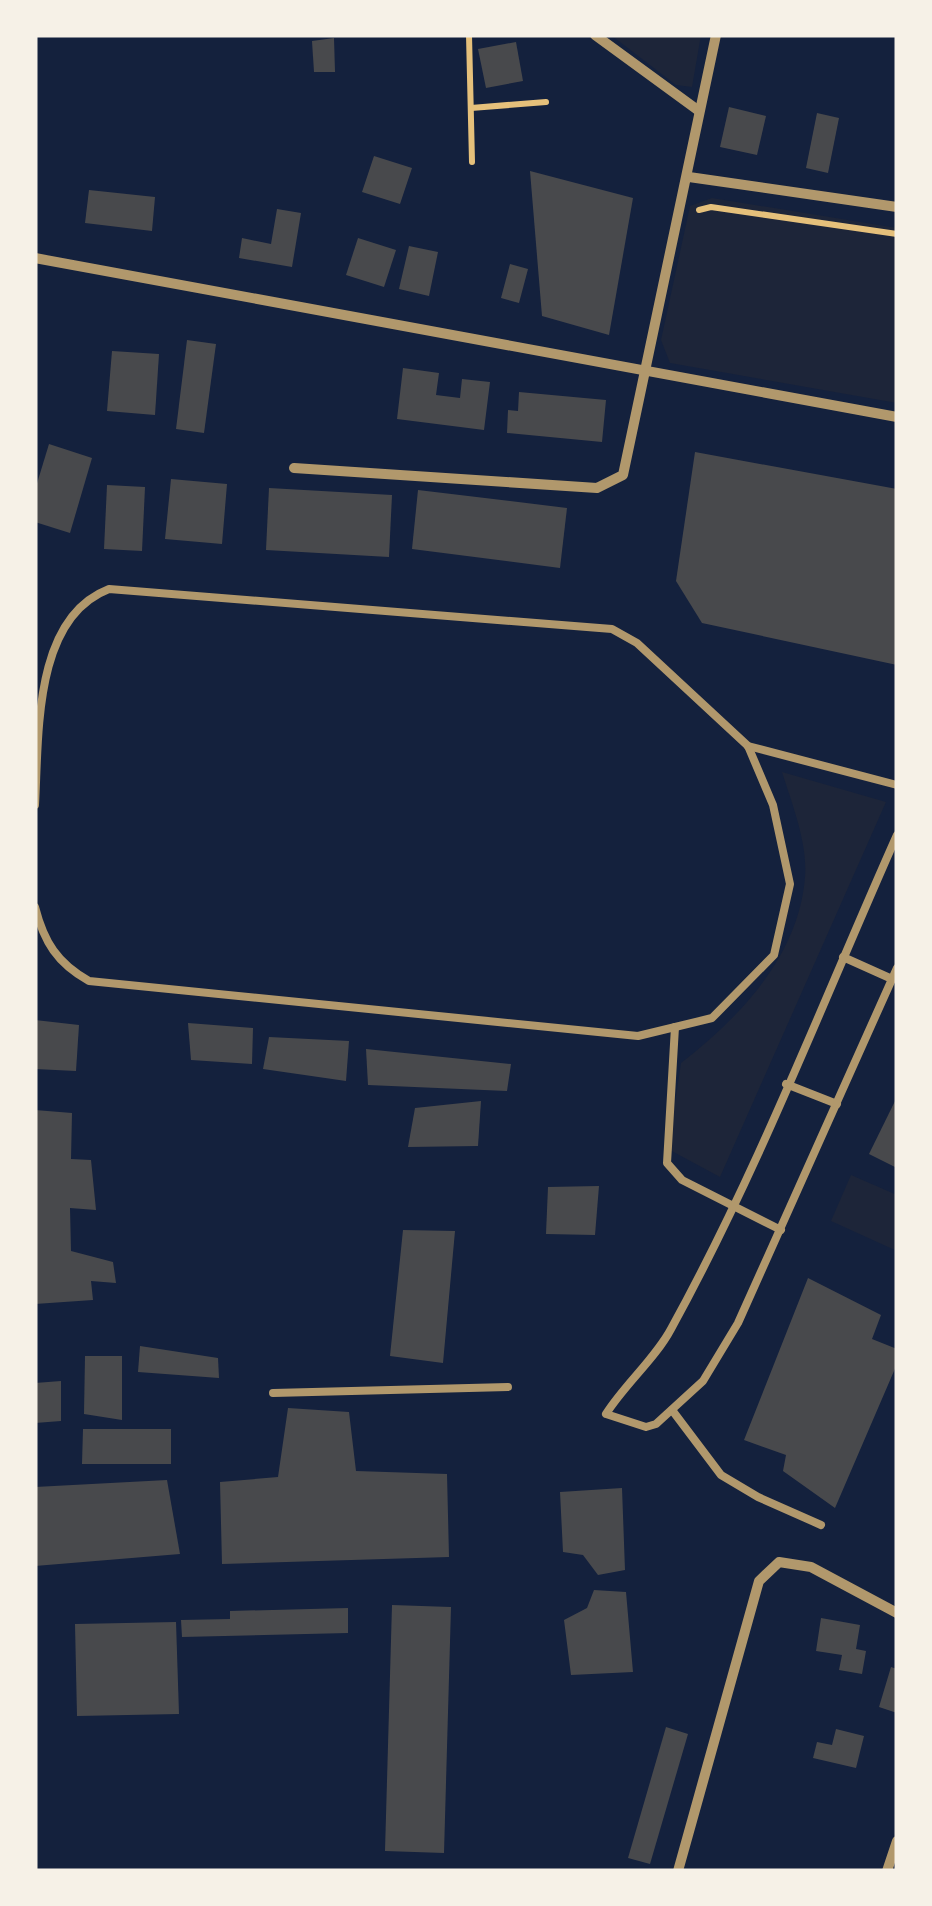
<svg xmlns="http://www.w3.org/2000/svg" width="932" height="1906" viewBox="0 0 932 1906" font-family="'Open Sans',sans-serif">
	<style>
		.green { fill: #1d2539 }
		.building { fill: #48494c }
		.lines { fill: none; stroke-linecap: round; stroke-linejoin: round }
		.path { stroke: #e5c07b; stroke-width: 6 }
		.service { stroke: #b1986c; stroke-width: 8 }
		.minor { stroke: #b1986c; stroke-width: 10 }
	</style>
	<rect width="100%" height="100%" fill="#14213d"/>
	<g class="green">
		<polygon points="611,35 701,35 692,87 676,85"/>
		<polygon points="712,198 897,228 897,403 670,363 661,340 690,206"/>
		<path d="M782,772l104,30 -166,375 -52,-28 13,-86c58,-45 118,-107 124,-186 3,-33 -13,-73 -23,-105z"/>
		<polygon points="851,1175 897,1195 897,1251 831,1221"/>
	</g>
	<g class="building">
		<polygon points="334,38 335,72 314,72 312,41"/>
		<polygon points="516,42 523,81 486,88 478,49"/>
		<polygon points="729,107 766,116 757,155 720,147"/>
		<polygon points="817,113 839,118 828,173 806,168"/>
		<polygon points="374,156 412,168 400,204 362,192"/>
		<polygon points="530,171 633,198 609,335 542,316"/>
		<polygon points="89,190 155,197 152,231 85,223"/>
		<polygon points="277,209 301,213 292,267 239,258 242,238 271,244"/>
		<polygon points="358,238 396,250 384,287 346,275"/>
		<polygon points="409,246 438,252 429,296 399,289"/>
		<polygon points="510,264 528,269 519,303 501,298"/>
		<polygon points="187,340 216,344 204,433 176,429"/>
		<polygon points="112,351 159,354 155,415 107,411"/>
		<polygon points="403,368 439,373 436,395 460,398 462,379 490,382 484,430 397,419"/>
		<polygon points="519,392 606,400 602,442 507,433 508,410 518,411"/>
		<polygon points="49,444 92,458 70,533 35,522 35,490"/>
		<polygon points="695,452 897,489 897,665 702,623 676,581"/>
		<polygon points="171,479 227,484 222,544 165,539"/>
		<polygon points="107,485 145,487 142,551 104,549"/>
		<polygon points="269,488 392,495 389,557 266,550"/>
		<polygon points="418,490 567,508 560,568 412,549"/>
		<polygon points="35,1020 79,1025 76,1071 35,1069"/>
		<polygon points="188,1023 253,1028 252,1064 191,1060"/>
		<polygon points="269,1037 349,1041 346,1081 263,1069"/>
		<polygon points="366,1049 511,1064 507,1091 368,1085"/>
		<polygon points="897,1097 897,1168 869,1154"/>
		<polygon points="481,1101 478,1146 408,1147 415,1108"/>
		<polygon points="35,1110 72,1113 71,1159 91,1160 96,1210 70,1208 71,1251 113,1262 116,1283 91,1281 93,1300 35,1304"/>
		<polygon points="599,1186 595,1235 546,1234 548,1187"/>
		<polygon points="403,1230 455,1231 443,1363 390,1356"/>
		<polygon points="808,1278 881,1315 872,1339 897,1349 897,1364 835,1508 783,1471 786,1455 744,1440"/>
		<polygon points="140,1346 218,1358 219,1378 138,1372"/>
		<polygon points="85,1356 122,1356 122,1420 84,1414"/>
		<polygon points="61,1381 61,1421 35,1423 35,1383"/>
		<polygon points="288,1408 349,1412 356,1471 447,1474 449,1557 222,1564 220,1482 278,1477"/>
		<polygon points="83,1429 171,1429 171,1464 82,1464"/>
		<polygon points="167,1480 180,1554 35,1566 35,1487"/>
		<polygon points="622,1488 625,1570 598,1575 583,1555 563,1552 560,1492"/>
		<polygon points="594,1590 626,1592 633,1672 571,1675 564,1620 587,1608"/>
		<polygon points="392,1605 451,1607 444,1853 385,1851"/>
		<polygon points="348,1608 348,1633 182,1637 181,1620 230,1619 230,1611"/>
		<polygon points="821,1618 860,1625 856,1649 866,1651 862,1674 839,1670 842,1655 816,1651"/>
		<polygon points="176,1622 179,1714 77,1716 75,1624"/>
		<polygon points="891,1667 897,1669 897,1713 879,1707"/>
		<polygon points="666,1727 688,1734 650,1864 628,1858"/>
		<polygon points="836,1729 864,1736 856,1768 813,1758 817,1742 832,1745"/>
	</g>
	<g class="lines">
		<g class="path">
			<polyline points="469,35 472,162"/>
			<polyline points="471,108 546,102"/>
			<polyline points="699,210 711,207 897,234"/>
		</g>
		<g class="service">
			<polyline points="748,746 897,785"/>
			<path d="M35,805c4,-70 -2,-187 74,-216l503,40 25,14 111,103 25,59 17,79 -16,71 -62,63 -74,18 -549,-55c-32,-18 -45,-39 -54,-74"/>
			<path d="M897,835c-73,164 -139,336 -226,494 -16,30 -46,55 -65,85l40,13 10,-3 47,-43 35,-58 159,-355"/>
			<polyline points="843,957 892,979"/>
			<polyline points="675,1027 667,1163 682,1180 781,1230"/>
			<polyline points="786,1084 837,1104"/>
			<polyline points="273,1393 508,1387"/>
			<polyline points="672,1410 721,1475 758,1497 821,1525"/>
		</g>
		<g class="minor">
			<polyline points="595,35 699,111"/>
			<polyline points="689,177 897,207"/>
			<polyline points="35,258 897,417"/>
			<polyline points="294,468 597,488 623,475 716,35"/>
			<polyline points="678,1871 759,1581 779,1562 811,1567 897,1613"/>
			<polyline points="887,1871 897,1841"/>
		</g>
	</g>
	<rect width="932" height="1906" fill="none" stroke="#f6f1e7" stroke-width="75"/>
</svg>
